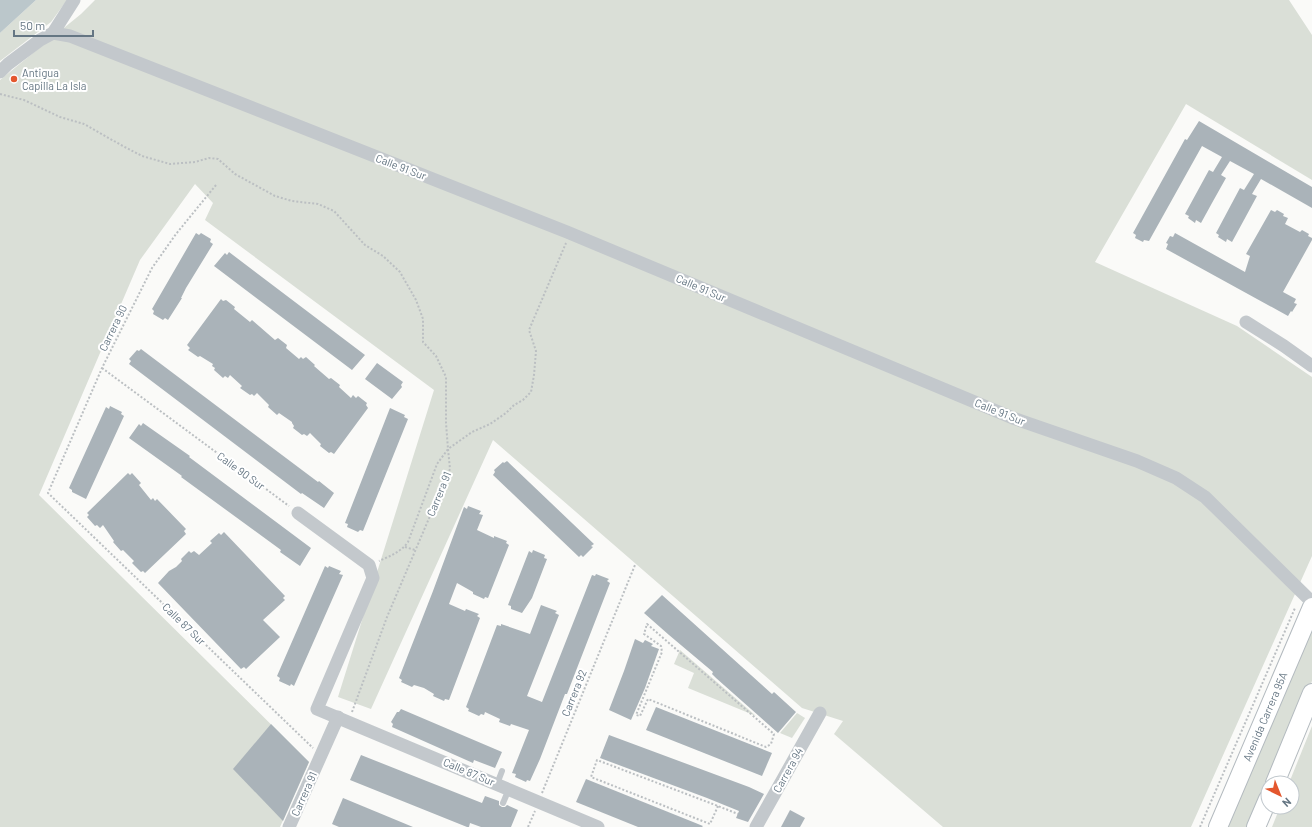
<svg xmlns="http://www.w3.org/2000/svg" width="1312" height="827" viewBox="0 0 1312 827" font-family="Barlow,sans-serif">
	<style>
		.green { fill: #dadfd7 }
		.water { fill: #bbc7cb }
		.building { fill: #aab3b9 }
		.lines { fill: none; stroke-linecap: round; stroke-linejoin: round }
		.secondary-casing { stroke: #b3babf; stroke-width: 20 }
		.path { stroke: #bbbfc2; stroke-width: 2; stroke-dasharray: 2 2; stroke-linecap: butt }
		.lane { stroke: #c3c8cc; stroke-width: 6 }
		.street { stroke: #c3c8cc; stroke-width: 13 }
		.secondary { stroke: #fff; stroke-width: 18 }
		.poi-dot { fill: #e4572e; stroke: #fff; stroke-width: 1.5 }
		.labels { text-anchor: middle; stroke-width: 4; stroke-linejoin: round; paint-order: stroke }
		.poi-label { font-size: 11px; fill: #657683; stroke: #fff; text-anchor: start }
		.street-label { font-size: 11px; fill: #657683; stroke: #fff }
	</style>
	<rect width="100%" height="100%" fill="#fafaf8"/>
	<g class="green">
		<polygon points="36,0 67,0 51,22 0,61 0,33"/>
		<polygon points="95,0 1289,0 1312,35 1312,180 1186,104 1095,262 1237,326 1312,377 1312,556 1191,827 943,827 834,734 843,721 802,708 493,440 371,709 338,697 434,390 205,220 213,203 195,184 140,260 39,495 309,762 280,827 0,827 0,80 81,14"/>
		<polygon points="1312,621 1312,681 1251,827 1224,827"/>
		<polygon points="680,650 756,716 688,688 694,673 674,664"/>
		<polygon points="797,713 805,718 792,738 780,733"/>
		<polygon points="1312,726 1312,827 1272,827 1280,807 1292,807 1292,783 1289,783"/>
	</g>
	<polygon class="water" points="0,0 36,0 0,33"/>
	<g class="building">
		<polygon points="1199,121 1312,187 1312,208 1261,179 1252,194 1257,196 1232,242 1227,239 1226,242 1218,237 1219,235 1216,233 1240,188 1244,190 1254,174 1230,161 1221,175 1226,178 1212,203 1201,223 1196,220 1195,223 1188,218 1189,216 1185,214 1209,170 1213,172 1222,157 1202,146 1149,241 1144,240 1143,242 1135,238 1136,235 1133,233 1185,139 1187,140"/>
		<polygon points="1271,210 1275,212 1277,210 1284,214 1283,216 1288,218 1285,224 1300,232 1302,230 1309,234 1308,236 1312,238 1312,240 1283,292 1296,299 1294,303 1297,304 1292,312 1291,311 1288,316 1166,249 1168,244 1166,243 1170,236 1173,237 1175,233 1245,272 1250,256 1246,254"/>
		<polygon points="196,233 199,235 201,233 211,239 210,242 213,244 186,288 181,298 182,298 168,320 165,318 163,320 153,314 154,311 152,309"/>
		<polygon points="229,252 365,355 352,370 214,266 225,253 227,255"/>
		<polygon points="221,299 223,301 226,300 235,307 234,309 250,322 252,320 275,340 278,338 287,345 286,348 299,359 301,357 303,359 306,357 315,365 314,366 329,379 331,378 340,385 339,387 351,398 353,395 356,398 358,396 367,403 366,405 368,408 334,454 331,452 329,453 320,446 321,444 310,433 307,436 304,434 302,435 293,428 294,426 292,423 292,422 279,413 277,415 268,407 269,405 257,393 254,396 252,394 250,395 240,388 242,386 230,375 228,378 225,376 223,378 214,370 215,368 212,366 213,364 200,356 198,357 188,350 190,348 187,345"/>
		<polygon points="141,349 318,482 319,481 334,493 324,508 302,493 301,494 129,364 131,361 129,359 137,350 139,351"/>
		<polygon points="377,363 403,382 401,385 402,387 392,399 365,379"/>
		<polygon points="110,406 122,412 121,414 124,416 86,499 72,492 72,490 69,488 106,407 109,409"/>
		<polygon points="390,408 405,415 404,417 408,419 363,531 360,530 358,532 347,527 348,524 345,523"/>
		<polygon points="143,423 190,456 189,457 311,548 300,566 280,552 281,550 181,477 182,476 129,438 139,424 141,426"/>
		<polygon points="507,461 594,544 591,546 593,547 583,557 581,555 579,557 493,475 495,472 494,470 503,462 504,463"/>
		<polygon points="128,473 130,475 132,473 141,483 139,485 151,500 153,498 155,501 157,499 186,529 184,531 186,534 145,573 143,571 141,572 132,563 134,561 123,550 121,551 113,542 114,541 103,525 100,528 97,525 95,526 87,517 89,515 87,513"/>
		<polygon points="468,506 481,511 479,514 483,515 477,530 494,538 494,536 507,541 506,543 509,545 488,598 485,597 484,599 473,594 473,592 457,583 449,604 465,611 466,609 479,614 477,616 480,618 449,700 445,699 444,701 433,696 434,694 424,688 414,685 412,687 401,682 402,680 399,678 433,591 464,507 467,509"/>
		<polygon points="224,532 285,596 283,598 285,600 263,620 280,637 246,669 244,667 241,669 158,583 169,571 176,567 182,561 181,559 189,551 191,553 194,551 199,555 212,543 210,541 219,533 221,535"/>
		<polygon points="533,550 545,555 544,558 547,559 532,598 522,613 511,609 511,606 508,605 529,551 532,553"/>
		<polygon points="325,566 328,568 329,566 341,571 339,574 343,575 294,686 291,684 290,686 279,681 280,678 277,676"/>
		<polygon points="596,574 609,579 607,581 610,583 567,694 565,694 540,759 530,781 527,780 526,782 515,777 516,774 512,773 529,730 511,724 510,726 499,722 500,719 485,712 484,715 481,714 479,716 468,711 469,709 466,707 497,625 501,626 501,624 530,634 541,605 557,611 555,613 559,615 527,696 542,702 592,575 595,576"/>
		<polygon points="662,595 772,694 774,692 796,712 778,733 716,678 712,674 713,672 669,635 644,613"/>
		<polygon points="635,639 643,643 645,640 653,644 651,646 659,649 645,688 631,720 609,710 624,671"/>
		<polygon points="656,707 772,753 762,776 646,730"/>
		<polygon points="401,709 502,752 495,768 474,760 473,763 392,727 393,724 391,722 397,712 399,712"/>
		<polygon points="271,724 309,762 283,821 233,769"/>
		<polygon points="609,735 749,787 764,794 748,822 736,818 739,811 707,798 600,758"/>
		<polygon points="361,755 482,803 485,796 499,801 499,805 502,807 505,807 507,805 518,810 511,827 481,827 470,823 469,827 467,827 350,780"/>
		<polygon points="586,779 703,826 702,827 638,827 576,802"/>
		<polygon points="343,798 413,827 339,827 332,824"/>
		<polygon points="790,810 805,818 800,827 781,827"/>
	</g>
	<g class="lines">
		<g class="secondary-casing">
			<g id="secondary">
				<polyline points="1275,783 1312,693"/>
				<path id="s1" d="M1218,827l94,-220"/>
				<polyline points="1256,827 1268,799"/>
			</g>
		</g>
		<g class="path">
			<path d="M0,94l24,6 36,17 24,7 37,21 21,11 28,8 25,-2 14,-4 9,1 17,15 40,22 17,5 26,3 16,7 31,34 18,11 17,16 16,28 7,19v23l13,14 10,21v46l2,26 -11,15 -29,78c-7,10 -18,14 -29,19"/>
			<polyline points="216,185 176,234 152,268 102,368 48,493 313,748"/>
			<polyline points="102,368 289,506"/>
			<polyline points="405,547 415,550"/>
			<polygon points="647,624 774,734 771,744 766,747 648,699 640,716 636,715 662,652 661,646 644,634"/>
			<polyline points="352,712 387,617 450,469 448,449 472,432 490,424 506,413 514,405 523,400 531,392 534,375 536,351 529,330 566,243"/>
			<polyline points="542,793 635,565"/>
			<polyline points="718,806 710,824 591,777 597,760 718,806 738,814"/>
			<polyline points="528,827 535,811"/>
			<polyline points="1200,827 1295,608"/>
		</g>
		<g class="lane">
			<polyline points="497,784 502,771"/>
			<polyline points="503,803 509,789"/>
		</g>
		<g class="street">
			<polyline points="53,33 70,36 567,232 1013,418 1137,461 1176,478 1205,497 1312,602"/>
			<polyline points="0,72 8,64 40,40 53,33 74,0"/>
			<polyline points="1246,322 1284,346 1312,366"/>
			<polyline points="298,513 369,565 373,578 317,709 598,827"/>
			<polyline points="289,827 338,717"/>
			<polyline points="756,827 820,713"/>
		</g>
		<use href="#secondary" class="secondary"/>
	</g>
	<circle class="poi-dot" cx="14" cy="79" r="4"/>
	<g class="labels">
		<g class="poi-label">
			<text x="22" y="77">Antigua<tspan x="22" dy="13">Capilla La Isla</tspan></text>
		</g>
		<g class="street-label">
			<text transform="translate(401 167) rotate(21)" y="4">Calle 91 Sur</text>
			<text transform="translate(701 288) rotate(23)" y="4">Calle 91 Sur</text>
			<text transform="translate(113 328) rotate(-64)" y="4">Carrera 90</text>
			<text transform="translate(1000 412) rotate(22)" y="4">Calle 91 Sur</text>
			<text transform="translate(241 471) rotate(36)" y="4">Calle 90 Sur</text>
			<text transform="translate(439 494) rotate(-68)" y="4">Carrera 91</text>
			<text transform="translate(184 624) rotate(44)" y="4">Calle 87 Sur</text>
			<text transform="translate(574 693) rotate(-68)" y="4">Carrera 92</text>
			<text dy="4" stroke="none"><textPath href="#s1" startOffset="120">Avenida Carrera 95A</textPath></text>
			<text transform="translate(788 770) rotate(-61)" y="4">Carrera 94</text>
			<text transform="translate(469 772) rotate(23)" y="4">Calle 87 Sur</text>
			<text transform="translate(304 794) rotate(-66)" y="4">Carrera 91</text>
		</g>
	</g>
	<g transform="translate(1280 795) rotate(137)"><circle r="19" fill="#ffffff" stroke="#c1c8cd"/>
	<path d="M0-3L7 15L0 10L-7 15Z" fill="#e4572e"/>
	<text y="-6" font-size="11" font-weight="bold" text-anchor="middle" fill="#657683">N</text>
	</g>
	<path d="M14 30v6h79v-6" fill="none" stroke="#657683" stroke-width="2"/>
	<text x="20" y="30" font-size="12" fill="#657683" stroke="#ffffff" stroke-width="3" paint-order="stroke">50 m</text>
</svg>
